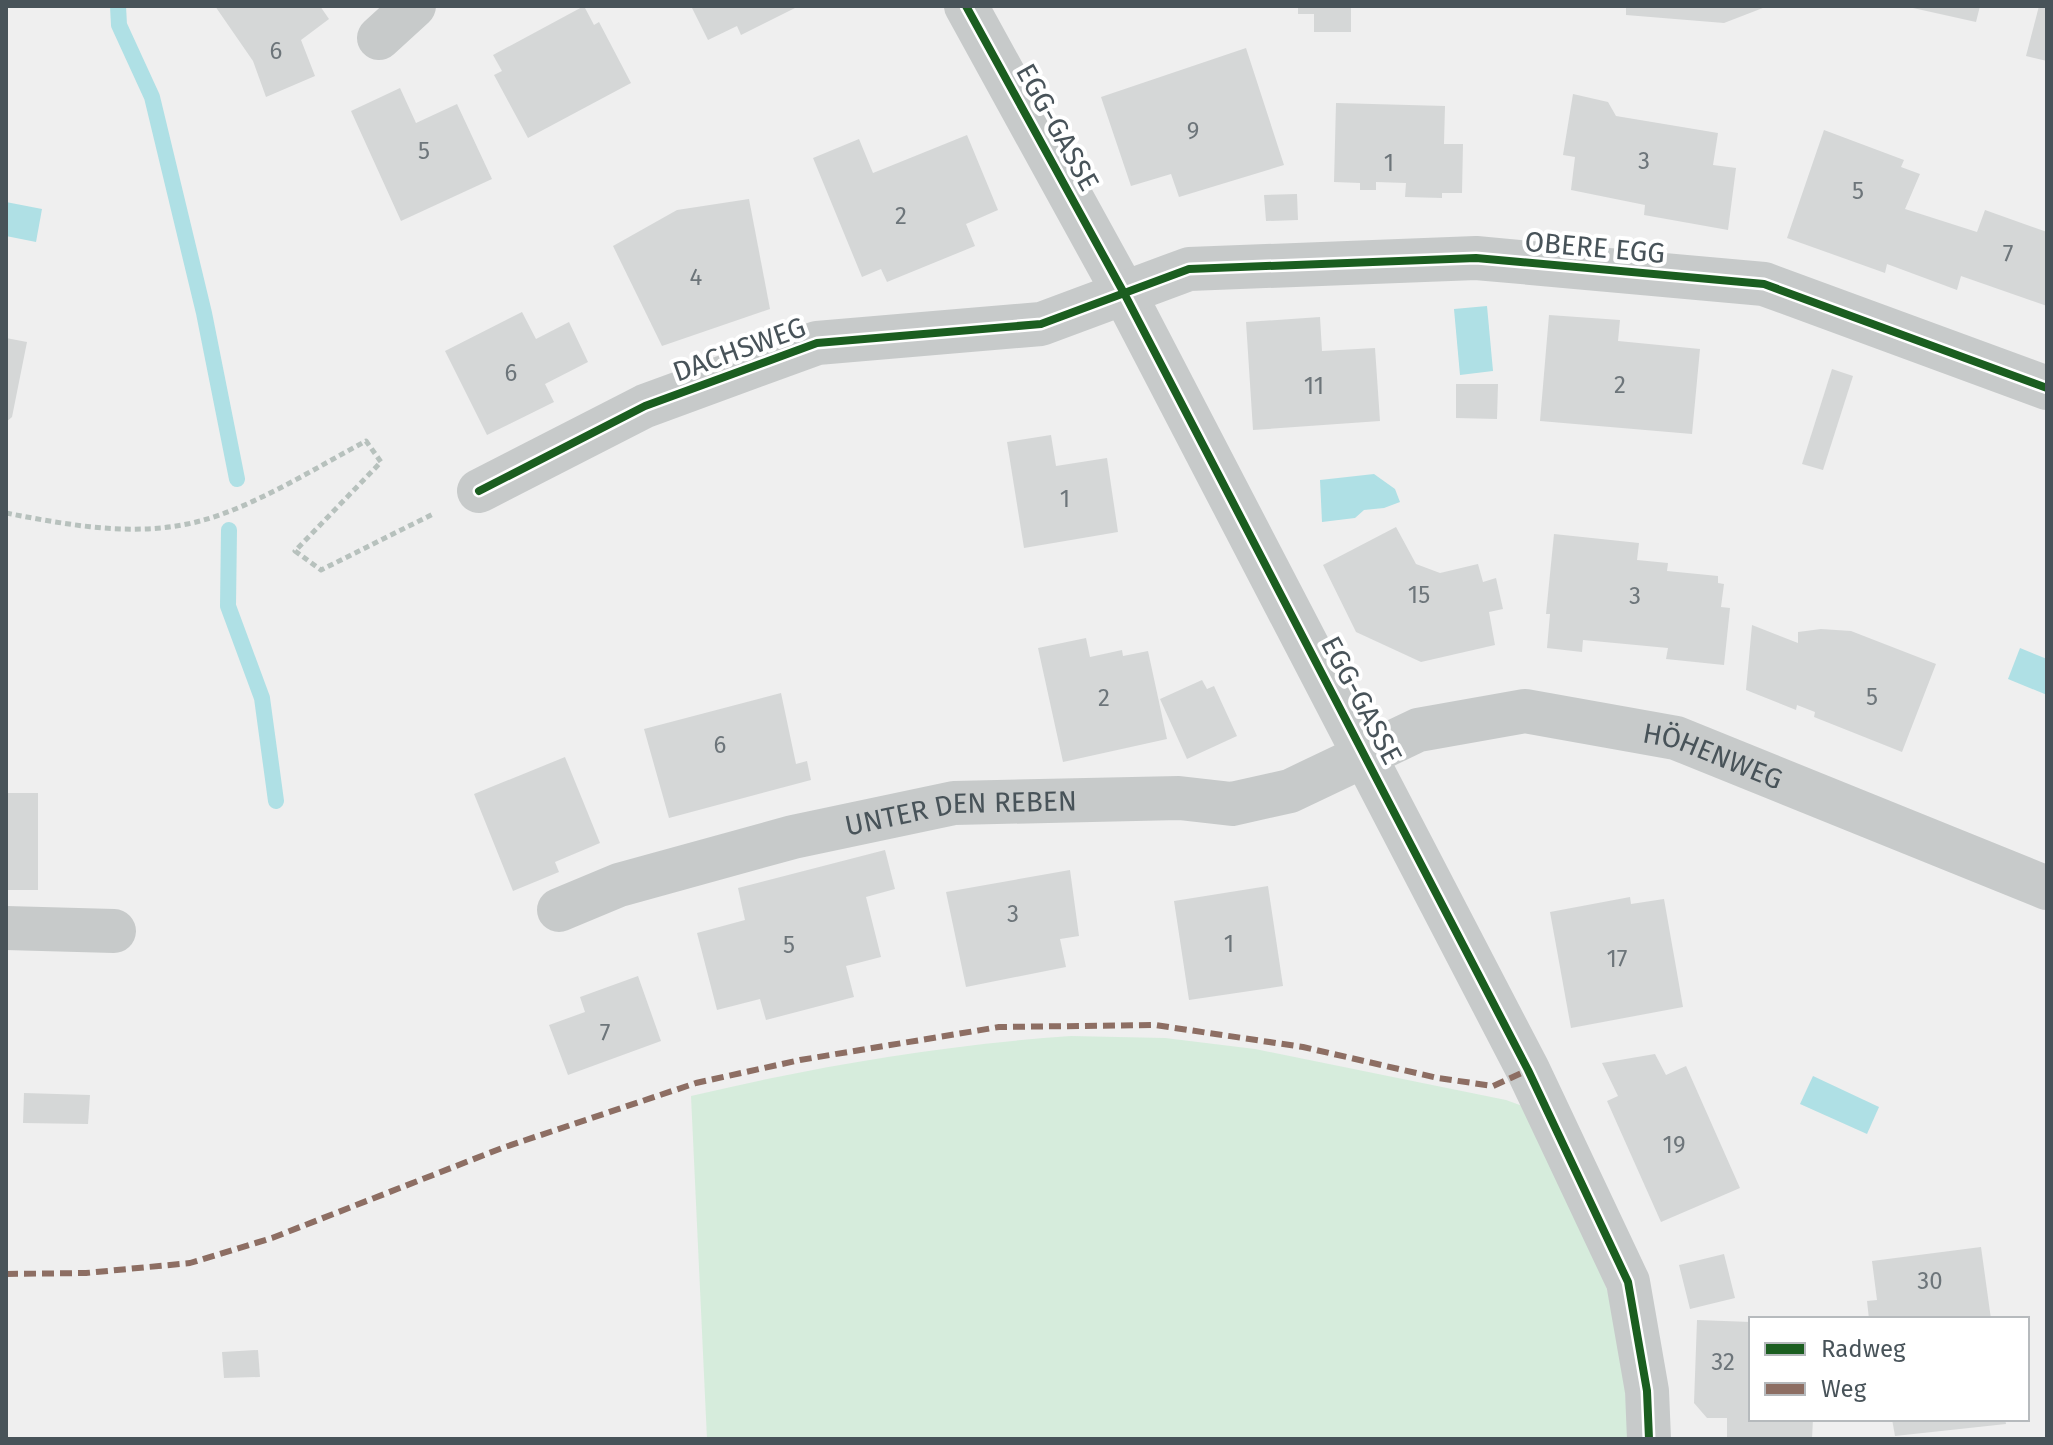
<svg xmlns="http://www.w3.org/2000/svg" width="2053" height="1445" viewBox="0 0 2053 1445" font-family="'Fira Sans',sans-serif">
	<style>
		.green { fill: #d6ecdc }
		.water { fill: #afe0e5 }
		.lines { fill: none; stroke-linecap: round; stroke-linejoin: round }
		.stream { stroke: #afe0e5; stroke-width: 16 }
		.building { fill: #d5d7d7 }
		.path { stroke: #b7c1bd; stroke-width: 5; stroke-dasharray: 6 4; stroke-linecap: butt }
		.street { stroke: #c7caca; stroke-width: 44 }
		.quiet { stroke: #8d6e63; stroke-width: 6; stroke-dasharray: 12 6; stroke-linecap: butt }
		.cycleway-casing { stroke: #fff; stroke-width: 13 }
		.cycleway { stroke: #1b5e20; stroke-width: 8 }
		.labels { text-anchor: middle; stroke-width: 8; stroke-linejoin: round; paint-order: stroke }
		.number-label { font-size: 24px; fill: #6d757a }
		.street-label { font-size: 28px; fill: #485359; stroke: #fff }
	</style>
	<rect width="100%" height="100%" fill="#efefef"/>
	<path class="green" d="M1071,1036l94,2 90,11 251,51 28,10 20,31 66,185 9,113h-922l-16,-343c126,-30 251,-51 380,-60z"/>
	<g class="water">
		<polygon points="6,202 42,209 36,242 6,236"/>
		<polygon points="1487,306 1493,371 1460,375 1454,309"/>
		<polygon points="1374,474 1395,489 1400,502 1384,508 1364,510 1355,518 1322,522 1320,480"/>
		<polygon points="2020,648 2047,659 2047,695 2008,679"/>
		<polygon points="1813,1076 1879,1107 1867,1134 1800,1104"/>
	</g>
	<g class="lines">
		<g class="stream">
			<polyline points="118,6 119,25 152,97 204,313 237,479"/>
			<polyline points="229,530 228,606 262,698 276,801"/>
		</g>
	</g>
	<g class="building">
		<polygon points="215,6 320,6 329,19 301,40 315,76 266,97 253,61"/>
		<polygon points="584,6 594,25 599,22 631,83 528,138 494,75 502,71 493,55"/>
		<polygon points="691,6 799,6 741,35 737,26 708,40"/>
		<polygon points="1298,6 1351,6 1351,32 1314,32 1314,14 1298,14"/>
		<polygon points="1626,6 1768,6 1724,23 1626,15"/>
		<polygon points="1904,6 1980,6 1976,22"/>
		<polygon points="2039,6 2047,6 2047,61 2026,56"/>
		<polygon points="1246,48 1284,165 1179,197 1171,174 1131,186 1101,97"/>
		<polygon points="400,88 416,123 457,104 492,179 401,221 351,111"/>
		<polygon points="1573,94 1608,102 1616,116 1718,133 1713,165 1736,168 1728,230 1644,215 1645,205 1571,190 1575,157 1563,155"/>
		<polygon points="1336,103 1445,106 1444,144 1463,144 1462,193 1442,193 1442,198 1405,197 1406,183 1376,182 1376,190 1360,190 1360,183 1334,182"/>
		<polygon points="1824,130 1904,160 1901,167 1920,174 1905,209 1977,232 1985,210 2047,232 2047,306 1961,276 1957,290 1887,264 1885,273 1787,238"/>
		<polygon points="967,135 998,210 966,224 975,246 887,282 881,269 862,277 813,158 859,139 873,173"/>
		<polygon points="1297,194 1298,220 1266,221 1264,195"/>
		<polygon points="749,199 770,309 662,346 613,246 677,210"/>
		<polygon points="522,312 536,339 569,322 588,362 545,384 554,402 487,435 445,351"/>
		<polygon points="1549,315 1620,320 1618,341 1700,349 1692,434 1540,421"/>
		<polygon points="1320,317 1322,351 1375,348 1380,421 1253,430 1246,322"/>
		<polygon points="6,338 27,342 12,417 6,422"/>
		<polygon points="1832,369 1853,376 1823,470 1802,464"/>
		<polygon points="1456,384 1498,384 1497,419 1456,418"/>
		<polygon points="1051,435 1056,466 1107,458 1118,532 1024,548 1007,442"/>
		<polygon points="1396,527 1416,564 1440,573 1478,564 1483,582 1496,578 1503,609 1489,612 1495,645 1421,662 1356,632 1323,565"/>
		<polygon points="1554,534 1639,543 1637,560 1668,563 1667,571 1718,576 1718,583 1724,584 1721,607 1730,608 1724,665 1666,659 1668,648 1583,640 1582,652 1547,648 1550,614 1546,614"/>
		<polygon points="1752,625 1798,643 1798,632 1821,629 1851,631 1936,664 1902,752 1814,717 1815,712 1797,705 1796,710 1746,690"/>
		<polygon points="1086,638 1090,657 1122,650 1123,656 1148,651 1167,739 1063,762 1038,648"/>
		<polygon points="1202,680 1207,689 1214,686 1237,736 1187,759 1160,699"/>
		<polygon points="781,693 796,764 807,761 811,780 669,818 644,729"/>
		<polygon points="565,757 600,843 555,862 559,872 513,891 474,794"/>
		<rect x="6" y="793" width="32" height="97"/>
		<polygon points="885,850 895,889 866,897 881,957 846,966 854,997 766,1020 760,999 717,1010 697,933 745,920 738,888"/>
		<polygon points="1070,870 1079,936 1060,939 1066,967 966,987 946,892"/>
		<polygon points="1268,886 1283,986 1189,1000 1174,901"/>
		<polygon points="1630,897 1631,904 1664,899 1683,1007 1571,1028 1550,912"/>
		<polygon points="638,976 661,1041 568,1075 549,1025 585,1012 580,997"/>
		<polygon points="1655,1054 1666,1075 1686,1066 1740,1188 1661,1222 1607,1101 1618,1096 1602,1063"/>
		<polygon points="24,1093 90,1095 88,1124 23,1123"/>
		<polygon points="1981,1247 1991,1319 1869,1319 1867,1301 1877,1300 1872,1261"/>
		<polygon points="1724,1254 1735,1298 1690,1309 1679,1265"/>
		<polygon points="1697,1320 1751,1322 1751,1419 1813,1419 1812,1439 1727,1439 1727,1418 1707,1418 1694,1403"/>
		<polygon points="258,1350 260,1377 224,1378 222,1352"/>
		<polygon points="1892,1419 2005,1419 2006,1424 1895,1436"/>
	</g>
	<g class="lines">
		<path class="path" d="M6,513c62,12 131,25 194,8 54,-14 117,-54 166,-80l15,21 -86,89 26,19 114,-57"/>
		<g class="street">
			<polyline points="966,6 1125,295 1528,1070 1628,1282 1647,1391 1649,1439"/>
			<polyline points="379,38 414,6"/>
			<polyline points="479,491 645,406 817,343 1041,324 1189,269 1476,258 1764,284 2047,388"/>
			<path id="s1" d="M559,910l60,-25 174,-48 161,-34 225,-5 53,6 58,-13 128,-61 107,-19 151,27 371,150"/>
			<polyline points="6,928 114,931"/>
		</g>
		<polyline class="quiet" points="6,1274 86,1273 190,1263 272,1238 502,1148 696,1083 800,1060 999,1027 1155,1025 1303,1047 1438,1078 1493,1086 1528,1070"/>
		<g class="cycleway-casing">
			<g id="cycleway">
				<polyline points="966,6 1125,295 1528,1070 1628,1282 1647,1391 1649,1439"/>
				<polyline points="479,491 645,406 817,343 1041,324 1189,269 1476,258 1764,284 2047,388"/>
			</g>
		</g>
		<use href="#cycleway" class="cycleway"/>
	</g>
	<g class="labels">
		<g class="number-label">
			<text x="276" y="59">6</text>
			<text x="1193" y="139">9</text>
			<text x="424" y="159">5</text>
			<text x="1644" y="169">3</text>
			<text x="1389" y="171">1</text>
			<text x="1858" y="199">5</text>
			<text x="901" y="224">2</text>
			<text x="2008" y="262">7</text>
			<text x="696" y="285">4</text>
			<text x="511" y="381">6</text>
			<text x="1620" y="393">2</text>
			<text x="1314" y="394">11</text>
			<text x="1065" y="507">1</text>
			<text x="1419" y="603">15</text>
			<text x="1635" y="604">3</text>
			<text x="1872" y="705">5</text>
			<text x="1104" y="706">2</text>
			<text x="720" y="753">6</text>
			<text x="1013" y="922">3</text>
			<text x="1229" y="952">1</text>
			<text x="789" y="953">5</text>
			<text x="1617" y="967">17</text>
			<text x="605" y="1041">7</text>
			<text x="1674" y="1153">19</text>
			<text x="1930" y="1289">30</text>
			<text x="1723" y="1370">32</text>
		</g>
		<g class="street-label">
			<text transform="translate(1058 127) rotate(61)" y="10">EGG-GASSE</text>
			<text transform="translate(1595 247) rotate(5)" y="10">OBERE EGG</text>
			<text transform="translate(739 349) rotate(-20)" y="10">DACHSWEG</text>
			<text transform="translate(1362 700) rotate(62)" y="10">EGG-GASSE</text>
			<text dy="10" stroke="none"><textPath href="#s1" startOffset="1192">HÖHENWEG</textPath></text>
			<text dy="10" stroke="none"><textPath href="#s1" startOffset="416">UNTER DEN REBEN</textPath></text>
		</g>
	</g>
	<rect width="2053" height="1445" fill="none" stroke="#485359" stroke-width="16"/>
	<rect x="1749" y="1317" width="280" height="104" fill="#ffffff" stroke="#b6babd" stroke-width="2"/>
	<rect x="1765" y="1343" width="40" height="12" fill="#1b5e20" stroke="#b6babd" stroke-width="2"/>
	<text x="1821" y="1357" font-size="24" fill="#485359">Radweg</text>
	<rect x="1765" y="1383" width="40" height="12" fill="#8d6e63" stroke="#b6babd" stroke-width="2"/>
	<text x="1821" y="1397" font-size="24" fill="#485359">Weg</text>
</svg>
